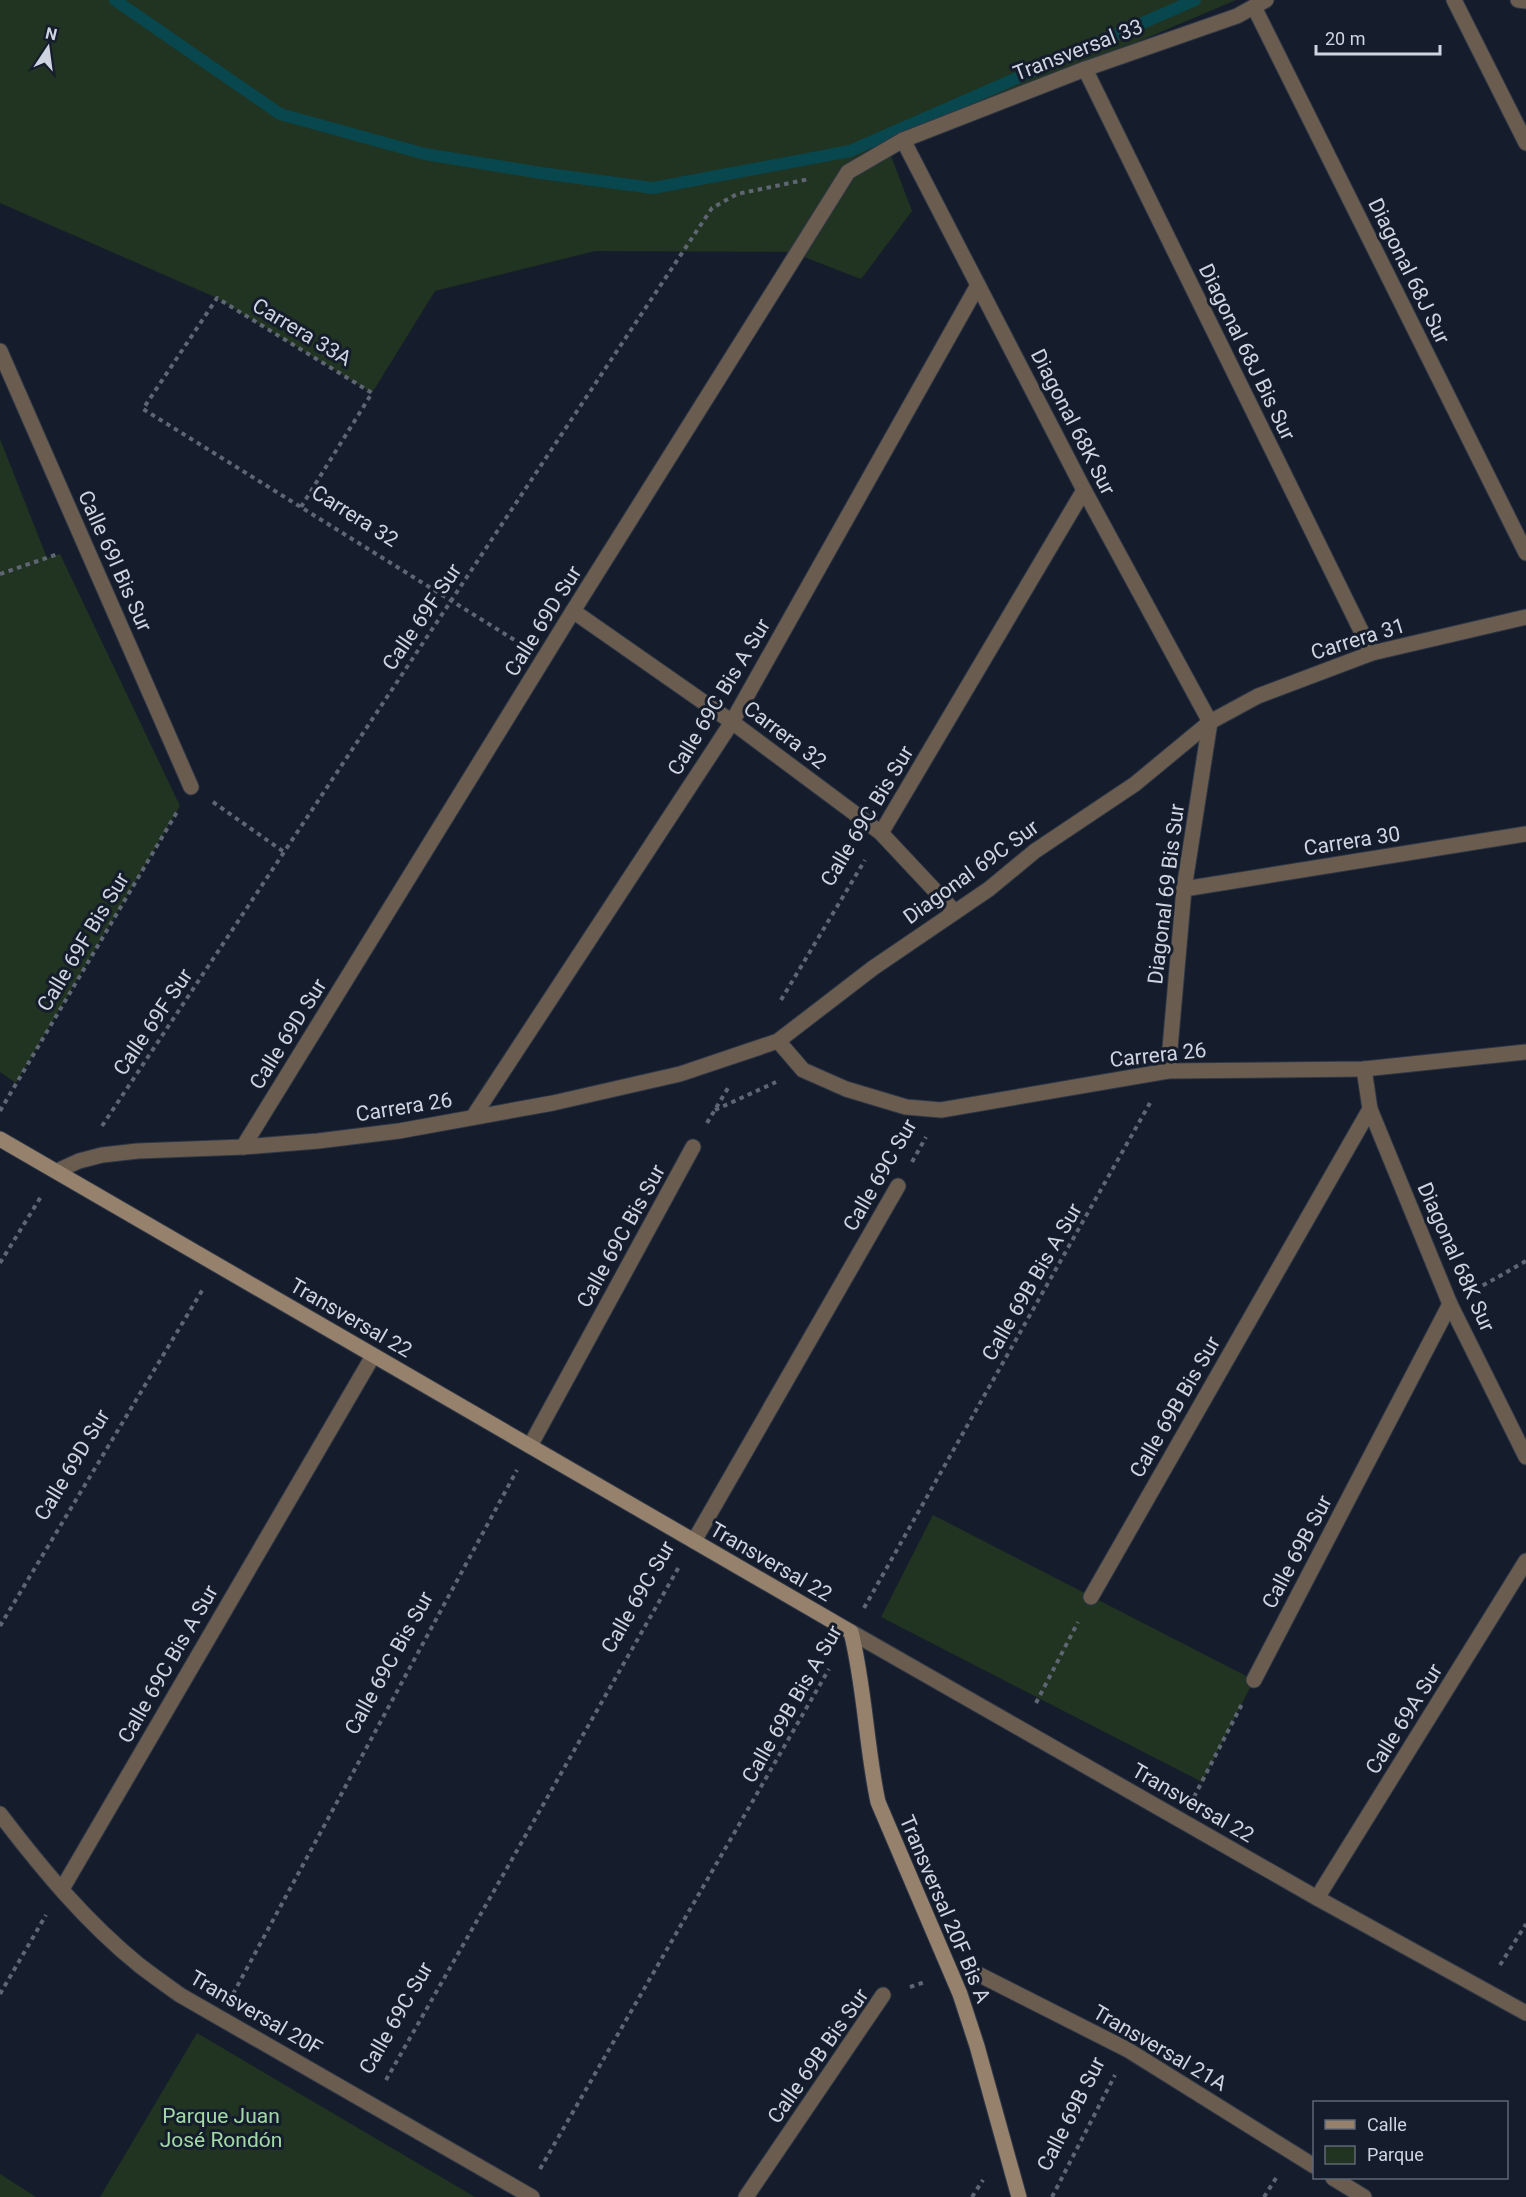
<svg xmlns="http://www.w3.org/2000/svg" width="1526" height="2197" viewBox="0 0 1526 2197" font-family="Roboto,sans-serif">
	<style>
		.green { fill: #213321 }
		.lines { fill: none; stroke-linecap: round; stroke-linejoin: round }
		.stream { stroke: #09474f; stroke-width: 12 }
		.street-casing { stroke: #2f3746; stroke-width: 17 }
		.secondary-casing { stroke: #2f3746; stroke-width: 17 }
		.path { stroke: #5e6573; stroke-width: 4; stroke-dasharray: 4.5 4.5; stroke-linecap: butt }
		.street { stroke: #6a5d50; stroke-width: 15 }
		.secondary { stroke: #96816c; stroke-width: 15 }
		.labels { text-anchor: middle; stroke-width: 6; stroke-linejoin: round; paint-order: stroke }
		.street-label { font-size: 21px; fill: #cfd5e0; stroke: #151d2d }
		.park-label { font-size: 21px; fill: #a4d8a5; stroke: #151d2d }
	</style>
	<rect width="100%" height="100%" fill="#151d2d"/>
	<g class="green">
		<polygon points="0,0 1236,0 888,148 912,211 861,279 791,252 595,251 435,291 372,393 217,298 0,203"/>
		<polygon points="0,439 47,558 60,554 180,806 16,1083 0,1072"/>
		<polygon points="933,1515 1254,1680 1202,1782 881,1617"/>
		<polygon points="197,2033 475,2197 100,2197"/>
		<polygon points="0,2174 36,2197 0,2197"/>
	</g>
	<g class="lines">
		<polyline class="stream" points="115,0 280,114 425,154 541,173 653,188 850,151 1195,0"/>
		<g class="street-casing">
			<g id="street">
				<polyline points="1454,0 1526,143"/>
				<polyline points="1518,0 1526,1"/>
				<polyline points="1254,7 1526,553"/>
				<polyline points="1085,69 1372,653"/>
				<polyline points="903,140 1084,490 1210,722"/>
				<polyline points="0,351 191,787"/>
				<polyline points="573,611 732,722 881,833 955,912"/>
				<polyline points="881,833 1084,490"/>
				<polyline points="1184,889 1526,834"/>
				<polyline points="778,1041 803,1070 846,1089 906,1107 941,1110 1168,1071 1364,1069 1526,1052"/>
				<polyline points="1364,1069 1370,1109 1450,1304 1526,1457"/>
				<polyline points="1168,1071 1184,889 1210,722"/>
				<polyline points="473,1117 732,722 978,285"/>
				<polyline points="243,1147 573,611 848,172 903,140 1085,69 1237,16 1266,0"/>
				<polyline points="57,1171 79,1161 102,1155 138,1151 243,1147 318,1141 399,1131 553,1103 680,1074 778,1041 873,968 989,889 1035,851 1135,784 1210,722 1258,696 1372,653 1526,617"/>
				<polyline points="530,1446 693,1147"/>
				<polyline points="694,1541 898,1186"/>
				<polyline points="1091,1597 1370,1109"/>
				<polyline points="851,1632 1317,1898 1526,2013"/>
				<polyline points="1254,1680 1450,1304"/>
				<path d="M0,1814c41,54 86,108 139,151 13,10 27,20 41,30l352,202"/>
				<polyline points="62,1889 373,1356"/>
				<polyline points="1317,1898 1526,1561"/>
				<polyline points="980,1975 1128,2050 1314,2166"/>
				<polyline points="1333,2178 1364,2197"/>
				<polyline points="746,2197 883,1995"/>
			</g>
		</g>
		<g class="secondary-casing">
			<path id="secondary" d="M0,1139l851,493c14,56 15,114 27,170l82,192 17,52 42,151"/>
		</g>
		<g class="path">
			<polyline points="301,507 372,393 217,298 143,409 521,644"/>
			<polyline points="0,574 58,554"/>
			<polyline points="213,802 284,852"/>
			<polyline points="781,1000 865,860"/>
			<polyline points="715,1110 776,1082"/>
			<polyline points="0,1111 177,812"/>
			<polyline points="707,1123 728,1088"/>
			<polyline points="102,1126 712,208 737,194 809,179"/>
			<polyline points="912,1162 926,1137"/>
			<polyline points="0,1263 42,1195"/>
			<polyline points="1475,1290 1526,1261"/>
			<polyline points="864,1608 1150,1103"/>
			<polyline points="0,1626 203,1289"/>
			<polyline points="1036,1703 1078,1622"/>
			<polyline points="1194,1797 1242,1704"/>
			<polyline points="1500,1965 1526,1924"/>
			<polyline points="910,1987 925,1982"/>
			<polyline points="0,1994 46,1915"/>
			<polyline points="233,1994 517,1470"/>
			<polyline points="386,2080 680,1565"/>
			<polyline points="540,2169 829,1669"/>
			<polyline points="972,2197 983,2180"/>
			<polyline points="1052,2197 1115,2075"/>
			<polyline points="1264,2197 1278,2175"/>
		</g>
		<use href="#street" class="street"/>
		<use href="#secondary" class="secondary"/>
	</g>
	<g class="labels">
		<g class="street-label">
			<text transform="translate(1078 50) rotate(-21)" y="7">Transversal 33</text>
			<text transform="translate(1409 271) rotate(64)" y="7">Diagonal 68J Sur</text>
			<text transform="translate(302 332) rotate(31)" y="7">Carrera 33A</text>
			<text transform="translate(1247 352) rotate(64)" y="7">Diagonal 68J Bis Sur</text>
			<text transform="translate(1073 422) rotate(63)" y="7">Diagonal 68K Sur</text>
			<text transform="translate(355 516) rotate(32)" y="7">Carrera 32</text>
			<text transform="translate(115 561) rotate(66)" y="7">Calle 69I Bis Sur</text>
			<text transform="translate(422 617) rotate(-56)" y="7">Calle 69F Sur</text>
			<text transform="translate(543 621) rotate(-58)" y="7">Calle 69D Sur</text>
			<text transform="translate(1358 639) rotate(-17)" y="7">Carrera 31</text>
			<text transform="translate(719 697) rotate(-59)" y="7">Calle 69C Bis A Sur</text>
			<text transform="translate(785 735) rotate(37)" y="7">Carrera 32</text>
			<text transform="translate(867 816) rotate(-59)" y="7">Calle 69C Bis Sur</text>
			<text transform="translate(1352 841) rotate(-9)" y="7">Carrera 30</text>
			<text transform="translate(971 872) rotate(-36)" y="7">Diagonal 69C Sur</text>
			<text transform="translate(1166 894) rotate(-83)" y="7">Diagonal 69 Bis Sur</text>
			<text transform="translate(83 942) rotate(-59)" y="7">Calle 69F Bis Sur</text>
			<text transform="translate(153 1022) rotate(-56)" y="7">Calle 69F Sur</text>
			<text transform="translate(288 1034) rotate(-58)" y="7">Calle 69D Sur</text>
			<text transform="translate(1158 1055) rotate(-6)" y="7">Carrera 26</text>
			<text transform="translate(404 1107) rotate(-9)" y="7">Carrera 26</text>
			<text transform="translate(880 1175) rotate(-60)" y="7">Calle 69C Sur</text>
			<text transform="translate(621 1236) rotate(-61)" y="7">Calle 69C Bis Sur</text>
			<text transform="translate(1456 1257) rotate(66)" y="7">Diagonal 68K Sur</text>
			<text transform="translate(1032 1282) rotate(-60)" y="7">Calle 69B Bis A Sur</text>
			<text transform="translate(351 1318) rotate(30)" y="7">Transversal 22</text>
			<text transform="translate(1175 1407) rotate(-60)" y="7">Calle 69B Bis Sur</text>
			<text transform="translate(72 1465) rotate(-59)" y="7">Calle 69D Sur</text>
			<text transform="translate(1297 1552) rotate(-62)" y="7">Calle 69B Sur</text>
			<text transform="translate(771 1562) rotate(30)" y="7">Transversal 22</text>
			<text transform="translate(638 1597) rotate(-60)" y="7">Calle 69C Sur</text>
			<text transform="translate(389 1663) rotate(-61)" y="7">Calle 69C Bis Sur</text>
			<text transform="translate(168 1664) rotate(-60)" y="7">Calle 69C Bis A Sur</text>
			<text transform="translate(792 1704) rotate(-60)" y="7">Calle 69B Bis A Sur</text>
			<text transform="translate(1404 1719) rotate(-58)" y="7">Calle 69A Sur</text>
			<text transform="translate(1193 1803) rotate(30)" y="7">Transversal 22</text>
			<text transform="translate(945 1909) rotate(67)" y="7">Transversal 20F Bis A</text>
			<text transform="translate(256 2013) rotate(30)" y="7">Transversal 20F</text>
			<text transform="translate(396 2018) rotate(-60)" y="7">Calle 69C Sur</text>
			<text transform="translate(1160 2048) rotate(30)" y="7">Transversal 21A</text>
			<text transform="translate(818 2056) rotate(-55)" y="7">Calle 69B Bis Sur</text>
			<text transform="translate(1071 2114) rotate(-63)" y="7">Calle 69B Sur</text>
		</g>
		<g class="park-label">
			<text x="221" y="2123">Parque Juan<tspan x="221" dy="24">José Rondón</tspan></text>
		</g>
	</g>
	<rect x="1313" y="2101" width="195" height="78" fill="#151d2d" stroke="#5f6775" stroke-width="1.5"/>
	<rect x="1325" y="2120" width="30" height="9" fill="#96816c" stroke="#5f6775" stroke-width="1.5"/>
	<text x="1367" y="2131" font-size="18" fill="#cfd5e0">Calle</text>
	<rect x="1325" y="2146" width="30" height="18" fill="#213321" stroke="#5f6775" stroke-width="1.5"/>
	<text x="1367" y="2161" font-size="18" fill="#cfd5e0">Parque</text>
	<g transform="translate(48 48) rotate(13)" stroke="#151d2d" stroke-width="4.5" paint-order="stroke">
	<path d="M0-4.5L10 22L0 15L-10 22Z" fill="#cfd5e0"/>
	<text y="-9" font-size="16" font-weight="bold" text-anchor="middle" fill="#cfd5e0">N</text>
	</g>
	<path d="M1316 45v9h124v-9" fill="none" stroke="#cfd5e0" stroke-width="3"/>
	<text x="1325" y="45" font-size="18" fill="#cfd5e0" stroke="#151d2d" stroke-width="4.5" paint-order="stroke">20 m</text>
</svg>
